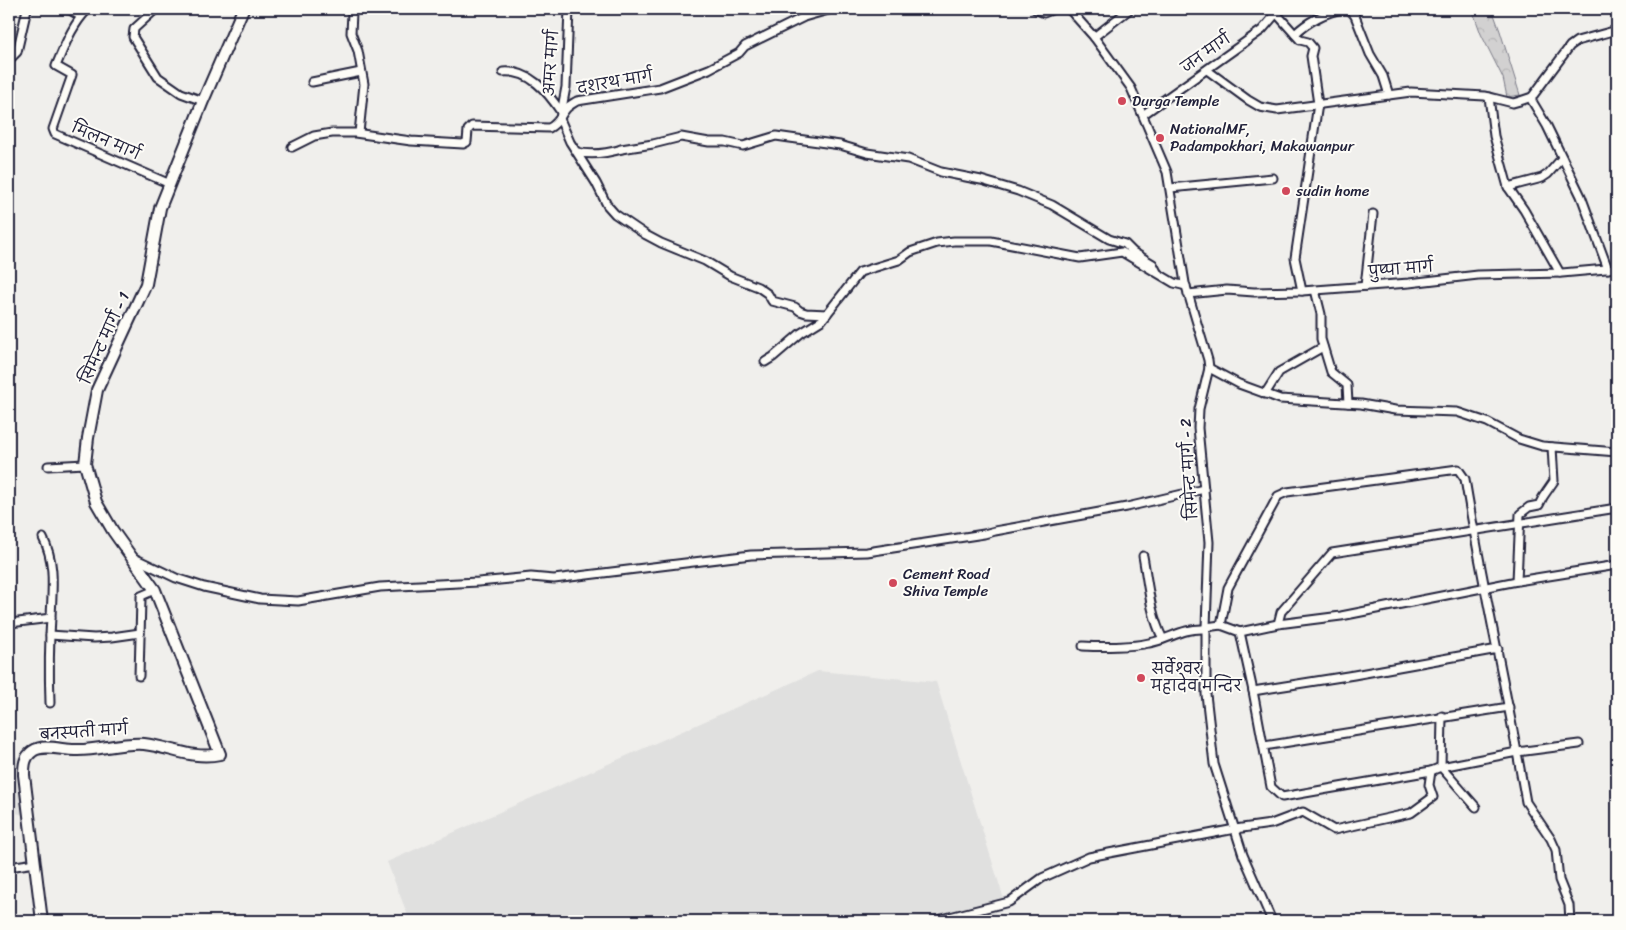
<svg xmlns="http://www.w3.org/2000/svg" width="1626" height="930" viewBox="0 0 1626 930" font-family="Sriracha,'Playpen Sans Deva',sans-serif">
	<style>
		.built { fill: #e0e0df }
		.forest { fill: url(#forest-crowns); stroke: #7a7a86 }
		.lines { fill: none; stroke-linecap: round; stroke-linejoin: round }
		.street-casing { stroke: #22223b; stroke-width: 11 }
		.secondary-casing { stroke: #22223b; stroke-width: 14 }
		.street { stroke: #fdfcf7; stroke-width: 7 }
		.secondary { stroke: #fdfcf7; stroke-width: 10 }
		.poi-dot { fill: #d1495b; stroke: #fdfcf7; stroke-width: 2 }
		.labels { text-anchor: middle; stroke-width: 4; stroke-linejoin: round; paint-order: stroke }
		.street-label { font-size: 15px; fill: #22223b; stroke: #fdfcf7 }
		.poi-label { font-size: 15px; fill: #22223b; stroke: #fdfcf7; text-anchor: start }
	</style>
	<defs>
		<pattern id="forest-crowns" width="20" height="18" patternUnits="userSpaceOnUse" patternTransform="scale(1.25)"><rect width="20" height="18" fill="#d2d1d1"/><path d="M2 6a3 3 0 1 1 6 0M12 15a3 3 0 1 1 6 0" fill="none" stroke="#b4b3b4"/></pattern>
	</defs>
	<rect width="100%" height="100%" fill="#f0efec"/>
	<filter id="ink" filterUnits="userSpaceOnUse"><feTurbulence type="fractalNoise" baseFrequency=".02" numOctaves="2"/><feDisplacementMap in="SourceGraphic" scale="10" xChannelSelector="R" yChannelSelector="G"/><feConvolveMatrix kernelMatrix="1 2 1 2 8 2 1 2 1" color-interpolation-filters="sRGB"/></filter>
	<g filter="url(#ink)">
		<g class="built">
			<polygon points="818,671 936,682 1007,909 967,921 410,921 387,862"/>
			<polygon points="18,757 20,762 26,815 9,812 9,758"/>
		</g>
		<polygon class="forest" points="1472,9 1492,9 1500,31 1520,95 1507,97 1503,78 1481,34"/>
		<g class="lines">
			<g class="street-casing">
				<g id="street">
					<polyline points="62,9 70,10 80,16"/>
					<path d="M88,9c-16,16 -23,36 -32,57l16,9 -19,54 2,5 115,50"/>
					<polyline points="156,9 134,29 133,37 158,77 181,93 203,101"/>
					<polyline points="569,9 566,87 560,119 570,142 596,183 607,205 615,214 646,235 661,243 705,261 730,276 758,287 768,294 772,301 795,307 800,311 806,313 827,314"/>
					<polyline points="1035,9 1044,13 1054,9"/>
					<polyline points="1069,9 1094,37 1131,88 1167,172 1185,283 1208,360 1209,368 1199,409 1198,428 1209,542 1206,627 1206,694 1214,764 1243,855 1272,921"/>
					<polyline points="1349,9 1355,16 1370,54 1383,76 1389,95"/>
					<polyline points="352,13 351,33 358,51 364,84 359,133"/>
					<polyline points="1276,13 1300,40 1308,42 1313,48 1311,56 1318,104 1295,258 1302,291"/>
					<polyline points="1075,16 1082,9"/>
					<path d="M1295,34c12,-12 32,-23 49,-25"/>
					<polyline points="1094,37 1130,9"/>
					<polyline points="9,57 12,57 17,52 27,9"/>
					<polyline points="1207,70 1248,100 1260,107 1277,110 1411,92 1485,96 1513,103 1520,101 1532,97 1570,46 1577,41 1617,30"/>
					<path d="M503,72c27,-2 44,19 58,40"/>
					<polyline points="312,82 361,72"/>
					<polyline points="1489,97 1494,136 1508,187 1524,210 1560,273"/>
					<polyline points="1532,97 1532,101 1547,126 1581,196 1608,269"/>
					<polyline points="1144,114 1262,30 1280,9"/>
					<path d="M292,147l22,-11 18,-3h23l56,8 52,3 4,-2 1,-12 4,-4 77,2c10,-5 11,-12 17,-19 3,-4 8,-6 11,-8l83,-13 49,-19 30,-16 6,-7 59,-29 28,-8"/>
					<polyline points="621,149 653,144 681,137 709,142 725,142 743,146 776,136 783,137 840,145 867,153 908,159 941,172 981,180 1018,191 1052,205 1109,239 1125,244 1133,252 1153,264 1157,272"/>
					<path d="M577,152c15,4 31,1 45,-3"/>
					<polyline points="1508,187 1542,178 1548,174 1562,158"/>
					<polyline points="1170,188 1273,178"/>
					<polyline points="1365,286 1373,214"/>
					<polyline points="1315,290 1321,314 1321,339 1331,372 1347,385 1348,403"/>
					<polyline points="1188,294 1227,290 1254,292 1302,291 1409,283 1478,275 1562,273 1617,268"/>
					<polyline points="765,362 773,357 801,333 822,320 860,272 899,260 910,252 937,243 954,241 991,241 1080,258 1122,252 1174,283 1186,286"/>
					<polyline points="1209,368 1239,384 1280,399 1361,404 1395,410 1457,412 1487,422 1519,439 1542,446 1617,452"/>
					<polyline points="1265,394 1279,372 1323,347"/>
					<polyline points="48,466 85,464"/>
					<path d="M43,538c13,25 9,52 8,79 -2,29 -2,57 -1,86"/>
					<path d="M1143,556c5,27 7,58 20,83"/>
					<polyline points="134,558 176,578 204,587 260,599 298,601 380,587 478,582 531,577 554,579 751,555 867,552 984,534 995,531 1127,507 1204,489"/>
					<polyline points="1517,581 1520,514 1529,507 1539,505 1543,497 1554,481 1552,447"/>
					<polyline points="10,623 51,618"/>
					<polyline points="1278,624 1281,612 1332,553 1617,508"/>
					<path d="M1221,625l7,-37 50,-92 9,-4 171,-23 7,10c15,92 35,182 52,273l-76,15 -10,4 -149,26 -11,-10 -18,-96 101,-16 144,-26"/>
					<polyline points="1206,627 1221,625 1240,632 1278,624 1341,616 1517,581 1617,565"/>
					<polyline points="1240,632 1253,691"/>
					<polyline points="50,635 94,638 112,637 140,633"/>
					<path d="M1083,646c18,1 49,1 66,-3 22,-4 32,-15 56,-14"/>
					<polyline points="139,676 141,599 141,596 155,590"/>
					<polyline points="1442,716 1441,767 1476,807"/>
					<polyline points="1264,746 1509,707"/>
					<polyline points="9,867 35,863"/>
					<polyline points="934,921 1009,902 1042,878 1089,857 1109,853 1235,829 1271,824 1303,812 1334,830 1411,813 1433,797 1429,785 1431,771"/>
					<polyline points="1570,921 1569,905 1559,880 1556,850 1551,839 1526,802 1517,752 1579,744"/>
				</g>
			</g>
			<g class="secondary-casing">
				<path id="secondary" d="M42,921l-18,-146c0,-9 0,-18 9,-24 10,-7 29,-1 42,-1 23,1 46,-8 69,-6 26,3 49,16 76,10l-65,-164 -42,-59 -17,-29 -11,-38 3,-26 9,-48 49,-106 14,-76 43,-107 40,-92"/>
			</g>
			<use href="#street" class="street"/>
			<use href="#secondary" class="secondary"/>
		</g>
	</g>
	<g class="poi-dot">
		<circle cx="1122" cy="101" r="5"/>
		<circle cx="1160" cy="138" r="5"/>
		<circle cx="1286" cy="191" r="5"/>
		<circle cx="893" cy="583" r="5"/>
		<circle cx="1141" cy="678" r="5"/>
	</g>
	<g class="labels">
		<g class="street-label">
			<text transform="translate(1206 53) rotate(-35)" y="5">जन मार्ग</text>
			<text transform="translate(551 63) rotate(-86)" y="5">अमर मार्ग</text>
			<text transform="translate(615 82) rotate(-10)" y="5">दशरथ मार्ग</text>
			<text transform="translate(106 141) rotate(23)" y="5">मिलन मार्ग</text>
			<text transform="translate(1401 269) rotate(-5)" y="5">पुष्पा मार्ग</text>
			<text transform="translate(105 338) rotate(-66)" y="5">सिमेन्ट मार्ग - 1</text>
			<text transform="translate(1189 469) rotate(-94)" y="5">सिमेन्ट मार्ग - 2</text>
			<text transform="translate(84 732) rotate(-4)" y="5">बनस्पती मार्ग</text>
		</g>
		<g class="poi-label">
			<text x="1132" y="106">Durga Temple</text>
			<text x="1170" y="134">NationalMF,<tspan x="1170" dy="17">Padampokhari, Makawanpur</tspan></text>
			<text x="1296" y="196">sudin home</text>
			<text x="903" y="579">Cement Road<tspan x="903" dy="17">Shiva Temple</tspan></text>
			<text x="1151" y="674">सर्वेश्वर<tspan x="1151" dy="17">महादेव मन्दिर</tspan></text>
		</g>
	</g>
	<rect width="1626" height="930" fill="none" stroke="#fdfcf7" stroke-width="30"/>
	<rect x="15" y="15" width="1596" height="900" fill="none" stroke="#22223b" stroke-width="2" filter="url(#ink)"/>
</svg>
